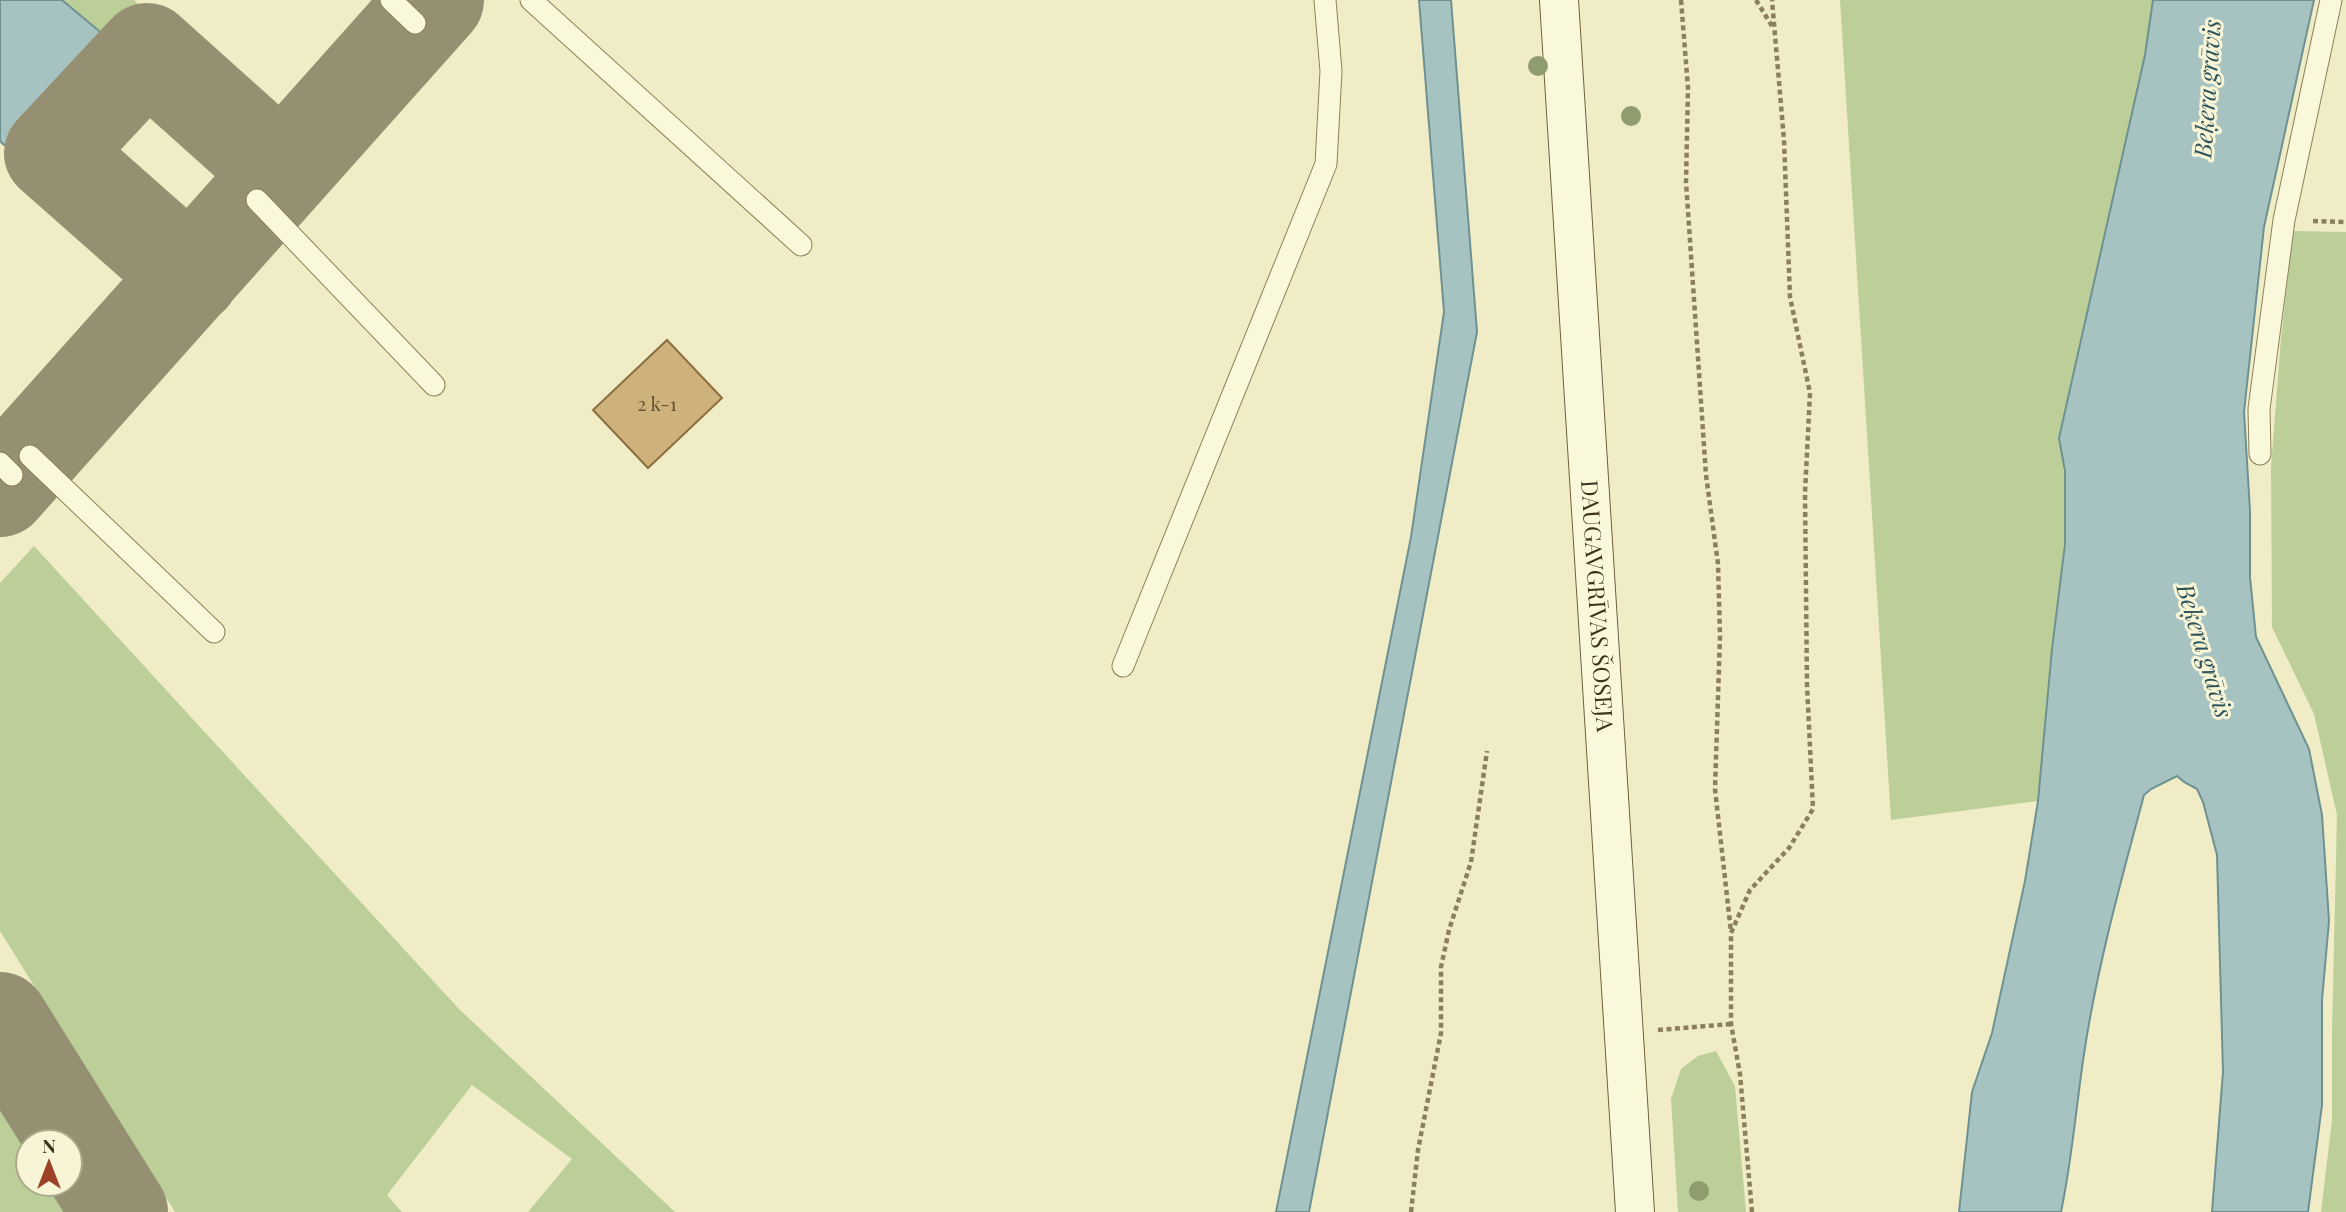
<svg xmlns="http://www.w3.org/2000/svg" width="2346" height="1212" viewBox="0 0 2346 1212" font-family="'Playfair Display',serif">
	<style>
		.green { fill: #bccf99 }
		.water { fill: #a7c3c1; stroke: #6d9291; stroke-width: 2 }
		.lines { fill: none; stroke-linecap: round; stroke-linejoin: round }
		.taxiway { stroke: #969072; stroke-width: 96 }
		.building { fill: #cfb17b; stroke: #8c6f40; stroke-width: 2 }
		.service-casing { stroke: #8c805b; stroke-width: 23 }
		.secondary-casing { stroke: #6e613e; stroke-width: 40 }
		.path { stroke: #8c805b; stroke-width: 4.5; stroke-dasharray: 5 3.5; stroke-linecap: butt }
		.service { stroke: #faf8da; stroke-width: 21 }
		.secondary { stroke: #faf8da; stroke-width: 38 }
		.tree { fill: #8f9c6d }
		.labels { text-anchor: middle; stroke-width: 6; stroke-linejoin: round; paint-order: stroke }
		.number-label { font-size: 19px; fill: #615236 }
		.street-label { font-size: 23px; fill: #3c331f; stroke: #f7f5d6 }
		.water-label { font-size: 24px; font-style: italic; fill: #2e545c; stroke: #f7f5d6 }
	</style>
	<rect width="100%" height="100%" fill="#f0edc6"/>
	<g class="green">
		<polygon points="62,0 134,0 151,17 117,46"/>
		<path d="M1840,0h313l-8,55 -86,383c14,71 2,137 -7,208 -6,52 -9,104 -14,155l-147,19z"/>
		<polygon points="2293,231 2346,232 2346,1212 2321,1212 2332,1120 2332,1032 2337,815 2314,714 2272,627 2271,467 2281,338"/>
		<polygon points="34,546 458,1008 675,1212 528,1212 572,1159 472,1085 387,1195 402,1212 175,1212 0,931 0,583"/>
		<polygon points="1716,1051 1735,1086 1746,1212 1678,1212 1671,1099 1681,1069 1698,1056"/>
		<polygon points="0,1073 44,1142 28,1142 28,1184 70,1183 88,1212 0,1212"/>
	</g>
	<g class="water">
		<polygon points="0,0 62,0 117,46 31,145 4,145 0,141"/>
		<polygon points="1419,0 1451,0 1477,332 1309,1212 1276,1212 1411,537 1444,312"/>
		<path d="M2153,0h161l-50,227 -20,185 6,99v66l6,60 53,112 13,66 7,106 -7,79v105l-14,107h-96l11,-140 -6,-217 -14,-53 -6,-13 -13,-7 -7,-6 -26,13 -7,6c-23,86 -47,172 -60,259 -8,53 -12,106 -23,158h-102l13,-120 20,-59 33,-152 13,-80 14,-152 13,-105v-73l-6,-33 86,-383z"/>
	</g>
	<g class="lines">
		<g class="taxiway">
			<polyline points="191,276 52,153 147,51 282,172"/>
			<polyline points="0,489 436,0"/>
			<polyline points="0,1020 120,1212"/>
		</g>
	</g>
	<polygon class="building" points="667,340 722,398 648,468 593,410"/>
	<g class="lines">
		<g class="service-casing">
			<g id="service">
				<polyline points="391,0 415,23"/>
				<polyline points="531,0 801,245"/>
				<polyline points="257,200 434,385"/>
				<polyline points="2260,454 2259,409 2284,220 2331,0"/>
				<polyline points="30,456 214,632"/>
				<polyline points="0,463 12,475"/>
				<polyline points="1123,666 1326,164 1331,71 1325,0"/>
			</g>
		</g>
		<g class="secondary-casing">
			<g id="secondary">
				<path id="s1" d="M1559,0l76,1212"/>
			</g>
		</g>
		<g class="path">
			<polyline points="1681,0 1688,88 1686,182 1706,475 1718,564 1720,636 1715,789 1731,932"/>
			<polyline points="1756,0 1772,26"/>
			<polyline points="2313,221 2346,222"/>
			<polyline points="1658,1030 1731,1024"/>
			<polyline points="1411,1212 1418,1150 1441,1033 1441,967 1449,930 1471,862 1487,751"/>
			<polyline points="1752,1212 1740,1074 1731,1024 1731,933 1750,890 1789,848 1813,809 1807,685 1805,493 1810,393 1790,297 1784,140 1772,0"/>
		</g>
		<use href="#service" class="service"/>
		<use href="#secondary" class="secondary"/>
	</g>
	<g class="tree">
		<circle cx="1538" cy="66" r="10"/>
		<circle cx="1631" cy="116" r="10"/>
		<circle cx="1699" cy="1191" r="10"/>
	</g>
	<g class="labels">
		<g class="number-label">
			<text x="657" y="411">2 k-1</text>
		</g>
		<g class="street-label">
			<text dy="8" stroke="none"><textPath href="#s1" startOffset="607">DAUGAVGRĪVAS ŠOSEJA</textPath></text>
		</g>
		<g class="water-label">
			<text transform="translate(2208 89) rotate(-86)" y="8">Beķera grāvis</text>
			<text transform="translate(2204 651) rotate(73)" y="8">Beķera grāvis</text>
		</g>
	</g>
	<g transform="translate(49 1163)"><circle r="33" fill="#f7f5d6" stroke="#aca78d" stroke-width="2"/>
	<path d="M0-5L12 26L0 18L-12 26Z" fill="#9d4229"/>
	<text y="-10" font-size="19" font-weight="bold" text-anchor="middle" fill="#3c331f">N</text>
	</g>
</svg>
